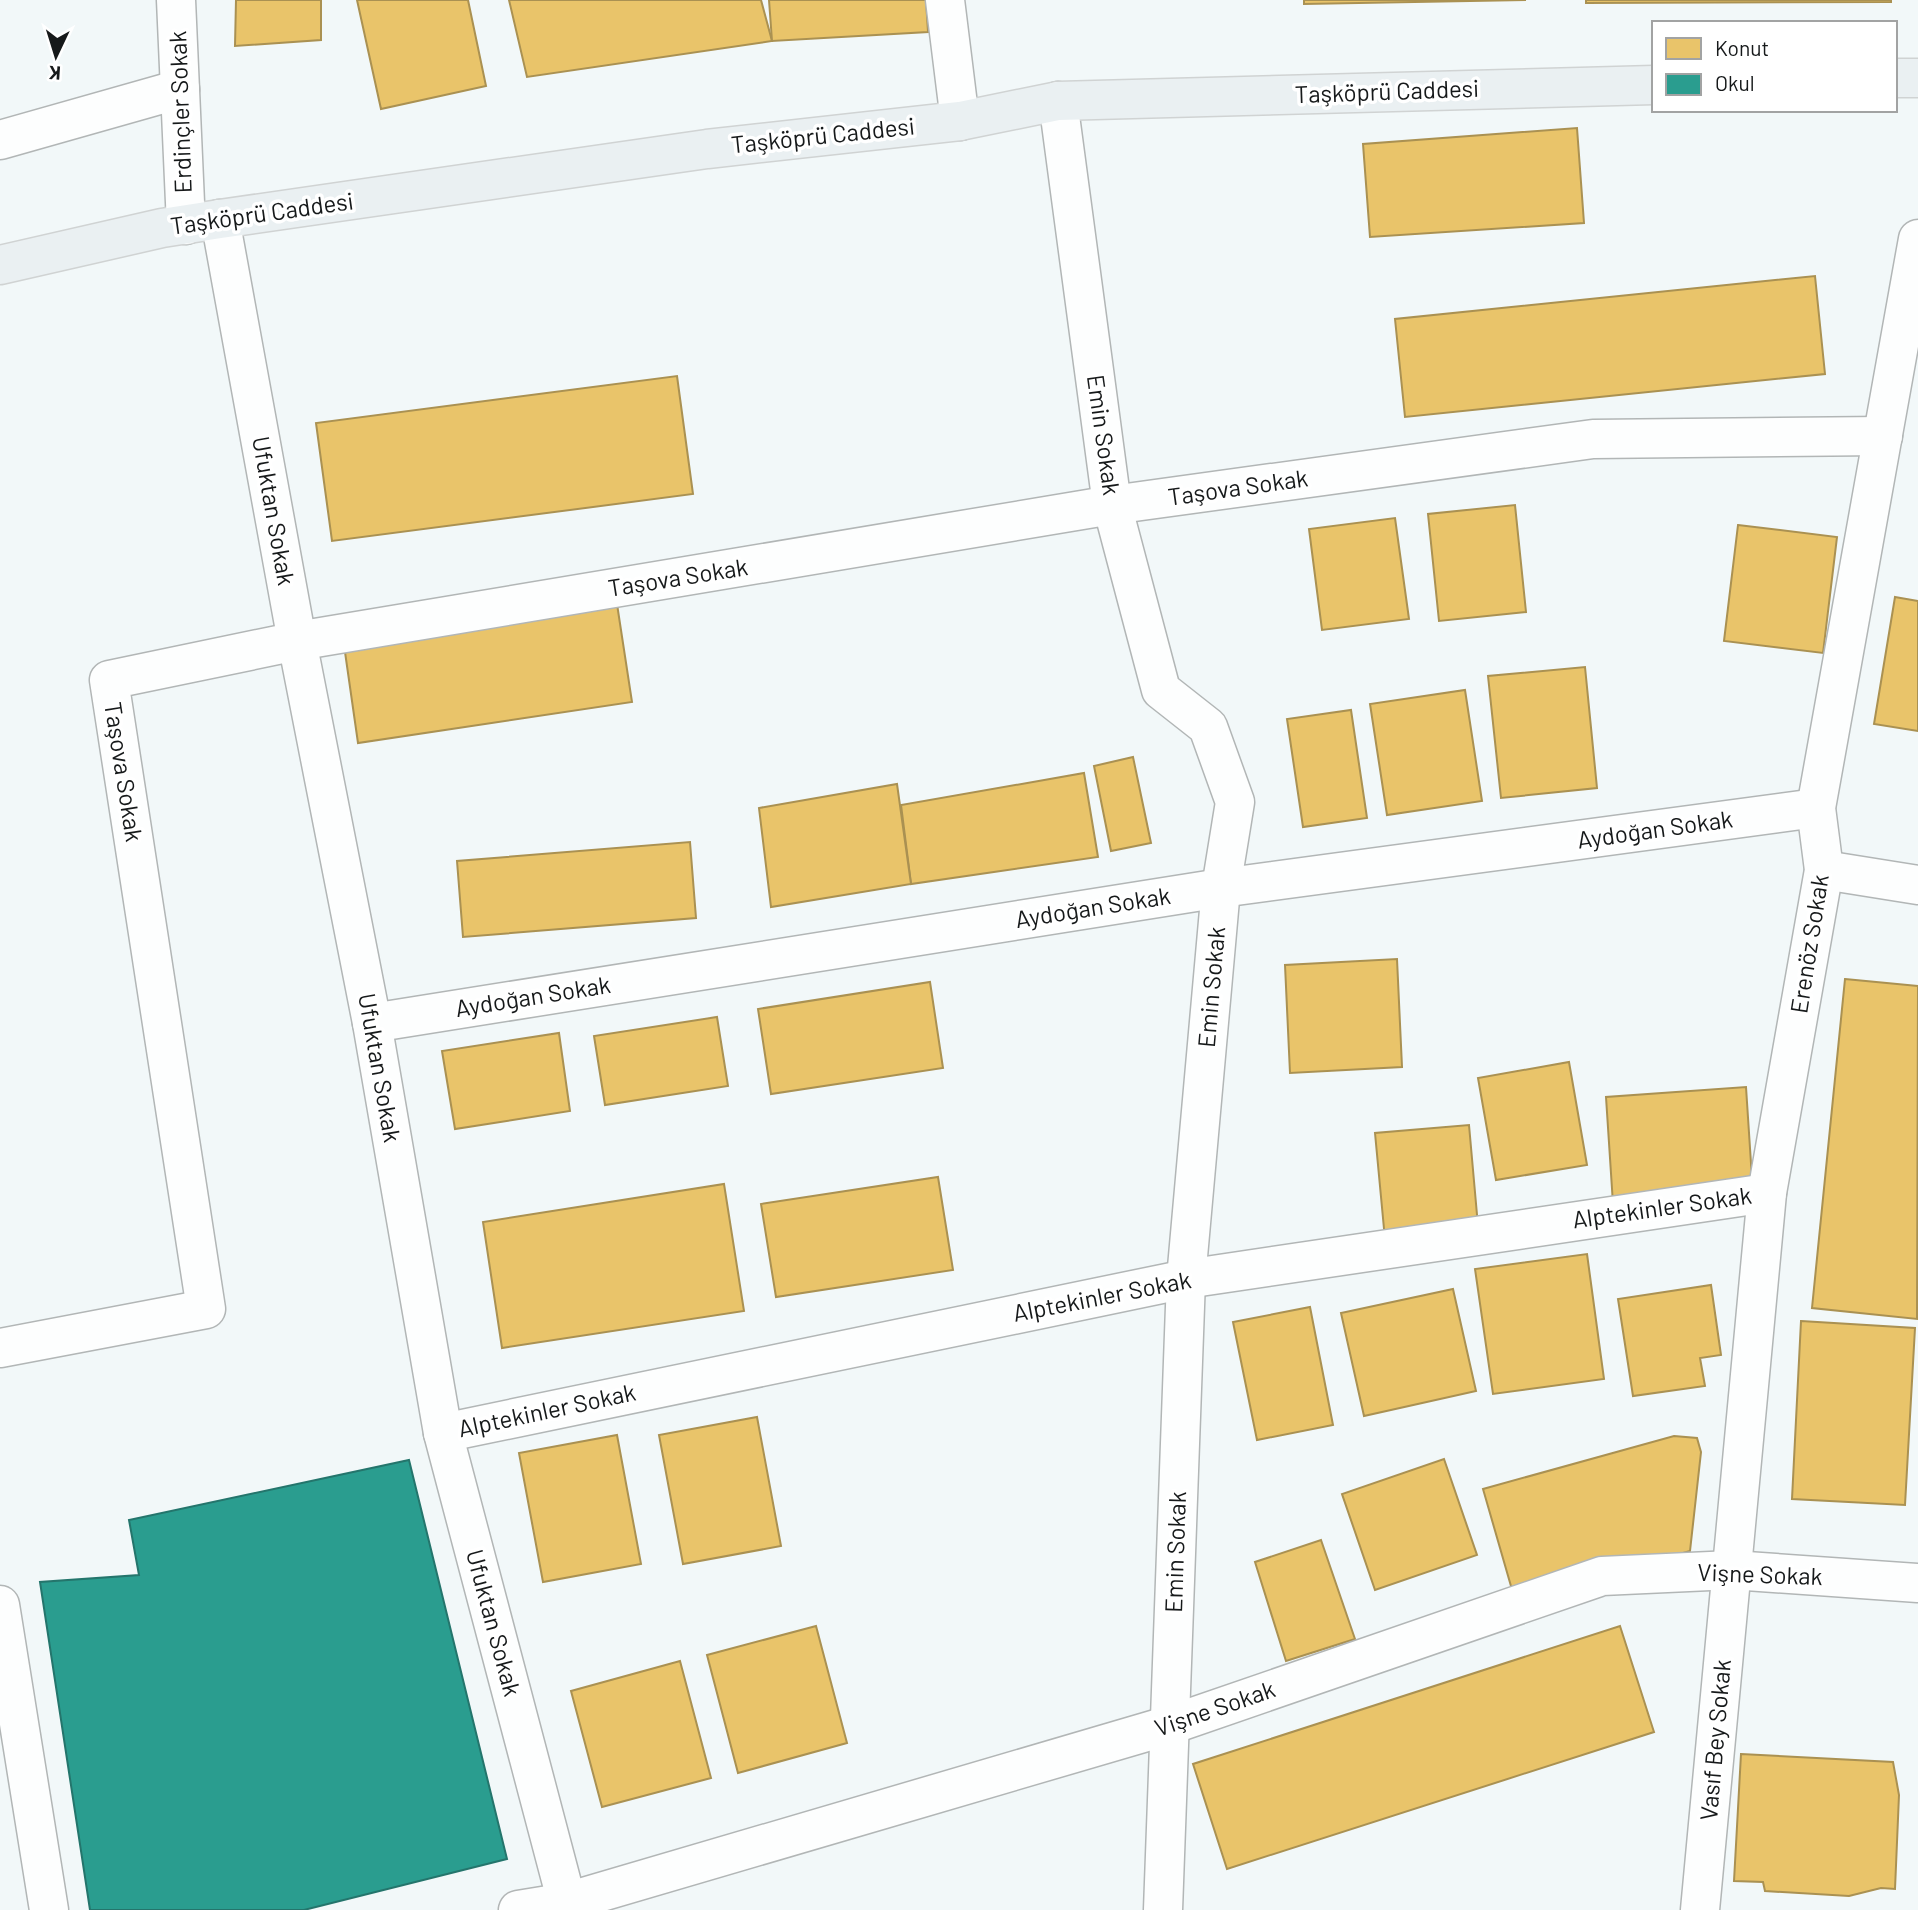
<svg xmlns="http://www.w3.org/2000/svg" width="1918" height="1910" viewBox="0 0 1918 1910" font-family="Barlow,sans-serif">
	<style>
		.homes { fill: #e9c46a; stroke: #aa9152; stroke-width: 2 }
		.schools { fill: #2a9d8f; stroke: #24756c; stroke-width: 2 }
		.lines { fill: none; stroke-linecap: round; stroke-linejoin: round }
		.minor-casing { stroke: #b2b6b6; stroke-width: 41 }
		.major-casing { stroke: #d0d3d3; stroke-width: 41 }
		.minor { stroke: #fdfefe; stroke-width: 38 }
		.major { stroke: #eaf0f2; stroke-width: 38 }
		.labels { text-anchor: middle; stroke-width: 7; stroke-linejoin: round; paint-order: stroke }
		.street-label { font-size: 24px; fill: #16191a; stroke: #fff }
	</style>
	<rect width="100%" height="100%" fill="#f2f8f9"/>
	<g class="homes">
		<polygon points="236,0 321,0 321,40 235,46"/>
		<polygon points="357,0 468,0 486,86 381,109"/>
		<polygon points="509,0 761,0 772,41 527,77"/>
		<polygon points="769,0 926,0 928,32 772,41"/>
		<polygon points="1304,0 1526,0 1304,4"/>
		<polygon points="1586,0 1891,0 1891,2 1586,3"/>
		<polygon points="1577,128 1584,223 1370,237 1363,144"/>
		<polygon points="1815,276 1825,374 1405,417 1395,319"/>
		<polygon points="677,376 693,494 332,541 316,423"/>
		<polygon points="1515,505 1526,612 1439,621 1428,514"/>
		<polygon points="1395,518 1409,619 1322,630 1309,529"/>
		<polygon points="1738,525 1837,537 1823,653 1724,641"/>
		<polygon points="1895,597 1918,601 1918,731 1874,724"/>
		<polygon points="617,604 632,702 358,743 344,645"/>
		<polygon points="1585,667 1597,788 1501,798 1488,676"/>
		<polygon points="1465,690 1482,801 1387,815 1370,704"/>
		<polygon points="1351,710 1367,818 1303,827 1287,719"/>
		<polygon points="1133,757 1151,843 1111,851 1094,766"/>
		<polygon points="1084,773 1098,857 911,884 901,805"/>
		<polygon points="897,784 911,884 771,907 759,808"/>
		<polygon points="690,842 696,918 463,937 457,861"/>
		<polygon points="1397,959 1402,1067 1290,1073 1285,965"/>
		<polygon points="1845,979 1918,986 1917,1319 1812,1308"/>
		<polygon points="930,982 943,1068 771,1094 758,1009"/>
		<polygon points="717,1017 728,1086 605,1105 594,1036"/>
		<polygon points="559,1033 570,1111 455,1129 442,1051"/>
		<polygon points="1569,1062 1587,1165 1496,1180 1478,1078"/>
		<polygon points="1746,1087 1753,1194 1613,1204 1606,1097"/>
		<polygon points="1469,1125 1478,1226 1386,1250 1375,1133"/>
		<polygon points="938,1177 953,1270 776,1297 761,1204"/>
		<polygon points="724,1184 744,1311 502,1348 483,1222"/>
		<polygon points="1587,1254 1604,1379 1493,1394 1475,1269"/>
		<polygon points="1711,1285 1721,1355 1700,1358 1705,1386 1633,1396 1618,1299"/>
		<polygon points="1453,1289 1476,1391 1364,1416 1341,1313"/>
		<polygon points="1310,1307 1333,1425 1257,1440 1233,1322"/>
		<polygon points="1801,1321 1915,1328 1905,1505 1792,1499"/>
		<polygon points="757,1417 781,1546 683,1564 659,1435"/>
		<polygon points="617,1435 641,1564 543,1582 519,1453"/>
		<polygon points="1674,1436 1697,1438 1701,1452 1690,1551 1515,1600 1483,1489"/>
		<polygon points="1444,1459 1477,1555 1375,1590 1342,1494"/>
		<polygon points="1321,1540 1355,1639 1286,1661 1255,1562"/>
		<polygon points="816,1626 847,1743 738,1773 707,1655"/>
		<polygon points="1620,1626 1654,1732 1227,1869 1193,1764"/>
		<polygon points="680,1661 711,1778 602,1807 571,1691"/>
		<polygon points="1741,1754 1893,1762 1899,1795 1895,1889 1881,1888 1849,1896 1765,1891 1763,1882 1734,1881"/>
	</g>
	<polygon class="schools" points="409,1460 507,1859 304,1910 90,1910 40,1582 139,1575 129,1520"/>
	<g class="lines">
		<g class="minor-casing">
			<g id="minor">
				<polyline points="176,0 186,225"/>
				<polyline points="945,0 960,121"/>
				<polyline points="1058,101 1112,505 1161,690 1208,727 1235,802 1221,888 1186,1279 1163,1910"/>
				<polyline points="0,140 180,89"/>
				<polyline points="220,219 297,641 372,1023 443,1433 569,1910"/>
				<polyline points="1824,870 1918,885"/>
				<polyline points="372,1023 1221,888 1816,808"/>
				<polyline points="0,1348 206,1309 109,680 297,641 1112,505 1593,439 1883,436"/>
				<polyline points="443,1433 1186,1279 1767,1193"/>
				<polyline points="0,1605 49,1910"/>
				<polyline points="518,1910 567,1902 1170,1725 1602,1576 1732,1570 1918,1583"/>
				<polyline points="1700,1910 1767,1193 1824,870 1816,808 1918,239"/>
			</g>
		</g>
		<g class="major-casing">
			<g id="major">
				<polyline points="1895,78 1918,78"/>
				<polyline points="0,265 162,228 220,219 707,149 960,121 1058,101 1654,85"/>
			</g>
		</g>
		<use href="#minor" class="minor"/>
		<use href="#major" class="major"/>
	</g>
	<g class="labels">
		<g class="street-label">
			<text transform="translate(1387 92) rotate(-2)" y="8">Taşköprü Caddesi</text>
			<text transform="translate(181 112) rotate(-92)" y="8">Erdinçler Sokak</text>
			<text transform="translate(823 136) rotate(-6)" y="8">Taşköprü Caddesi</text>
			<text transform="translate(262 214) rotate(-8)" y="8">Taşköprü Caddesi</text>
			<text transform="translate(1103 435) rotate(82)" y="8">Emin Sokak</text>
			<text transform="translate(1238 488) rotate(-8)" y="8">Taşova Sokak</text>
			<text transform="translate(273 511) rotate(80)" y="8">Ufuktan Sokak</text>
			<text transform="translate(678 578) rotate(-9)" y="8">Taşova Sokak</text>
			<text transform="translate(123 772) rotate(81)" y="8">Taşova Sokak</text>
			<text transform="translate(1655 830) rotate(-8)" y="8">Aydoğan Sokak</text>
			<text transform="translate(1093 908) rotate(-9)" y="8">Aydoğan Sokak</text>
			<text transform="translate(1810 944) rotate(-81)" y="8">Erenöz Sokak</text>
			<text transform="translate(1212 987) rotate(-85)" y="8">Emin Sokak</text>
			<text transform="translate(533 997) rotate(-9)" y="8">Aydoğan Sokak</text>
			<text transform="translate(379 1068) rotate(80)" y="8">Ufuktan Sokak</text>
			<text transform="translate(1662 1208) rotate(-8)" y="8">Alptekinler Sokak</text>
			<text transform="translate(1102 1297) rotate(-11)" y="8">Alptekinler Sokak</text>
			<text transform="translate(547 1411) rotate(-12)" y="8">Alptekinler Sokak</text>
			<text transform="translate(1176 1552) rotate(-88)" y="8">Emin Sokak</text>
			<text transform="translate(1760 1575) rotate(2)" y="8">Vişne Sokak</text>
			<text transform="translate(493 1623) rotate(75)" y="8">Ufuktan Sokak</text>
			<text transform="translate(1215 1709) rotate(-19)" y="8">Vişne Sokak</text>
			<text transform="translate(1716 1740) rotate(-85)" y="8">Vasıf Bey Sokak</text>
		</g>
	</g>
	<rect x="1652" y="21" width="245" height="91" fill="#ffffff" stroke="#a2a3a3" stroke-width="2"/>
	<rect x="1666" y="38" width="35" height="21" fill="#e9c46a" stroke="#a2a3a3" stroke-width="2"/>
	<text x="1715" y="56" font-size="21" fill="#16191a">Konut</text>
	<rect x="1666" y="74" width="35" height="21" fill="#2a9d8f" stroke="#a2a3a3" stroke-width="2"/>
	<text x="1715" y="91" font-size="21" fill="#16191a">Okul</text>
	<g transform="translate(56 56) rotate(184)" stroke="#ffffff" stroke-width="5" paint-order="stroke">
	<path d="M0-5L12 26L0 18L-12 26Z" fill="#16191a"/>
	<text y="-10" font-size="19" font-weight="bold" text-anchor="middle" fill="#16191a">K</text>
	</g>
</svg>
